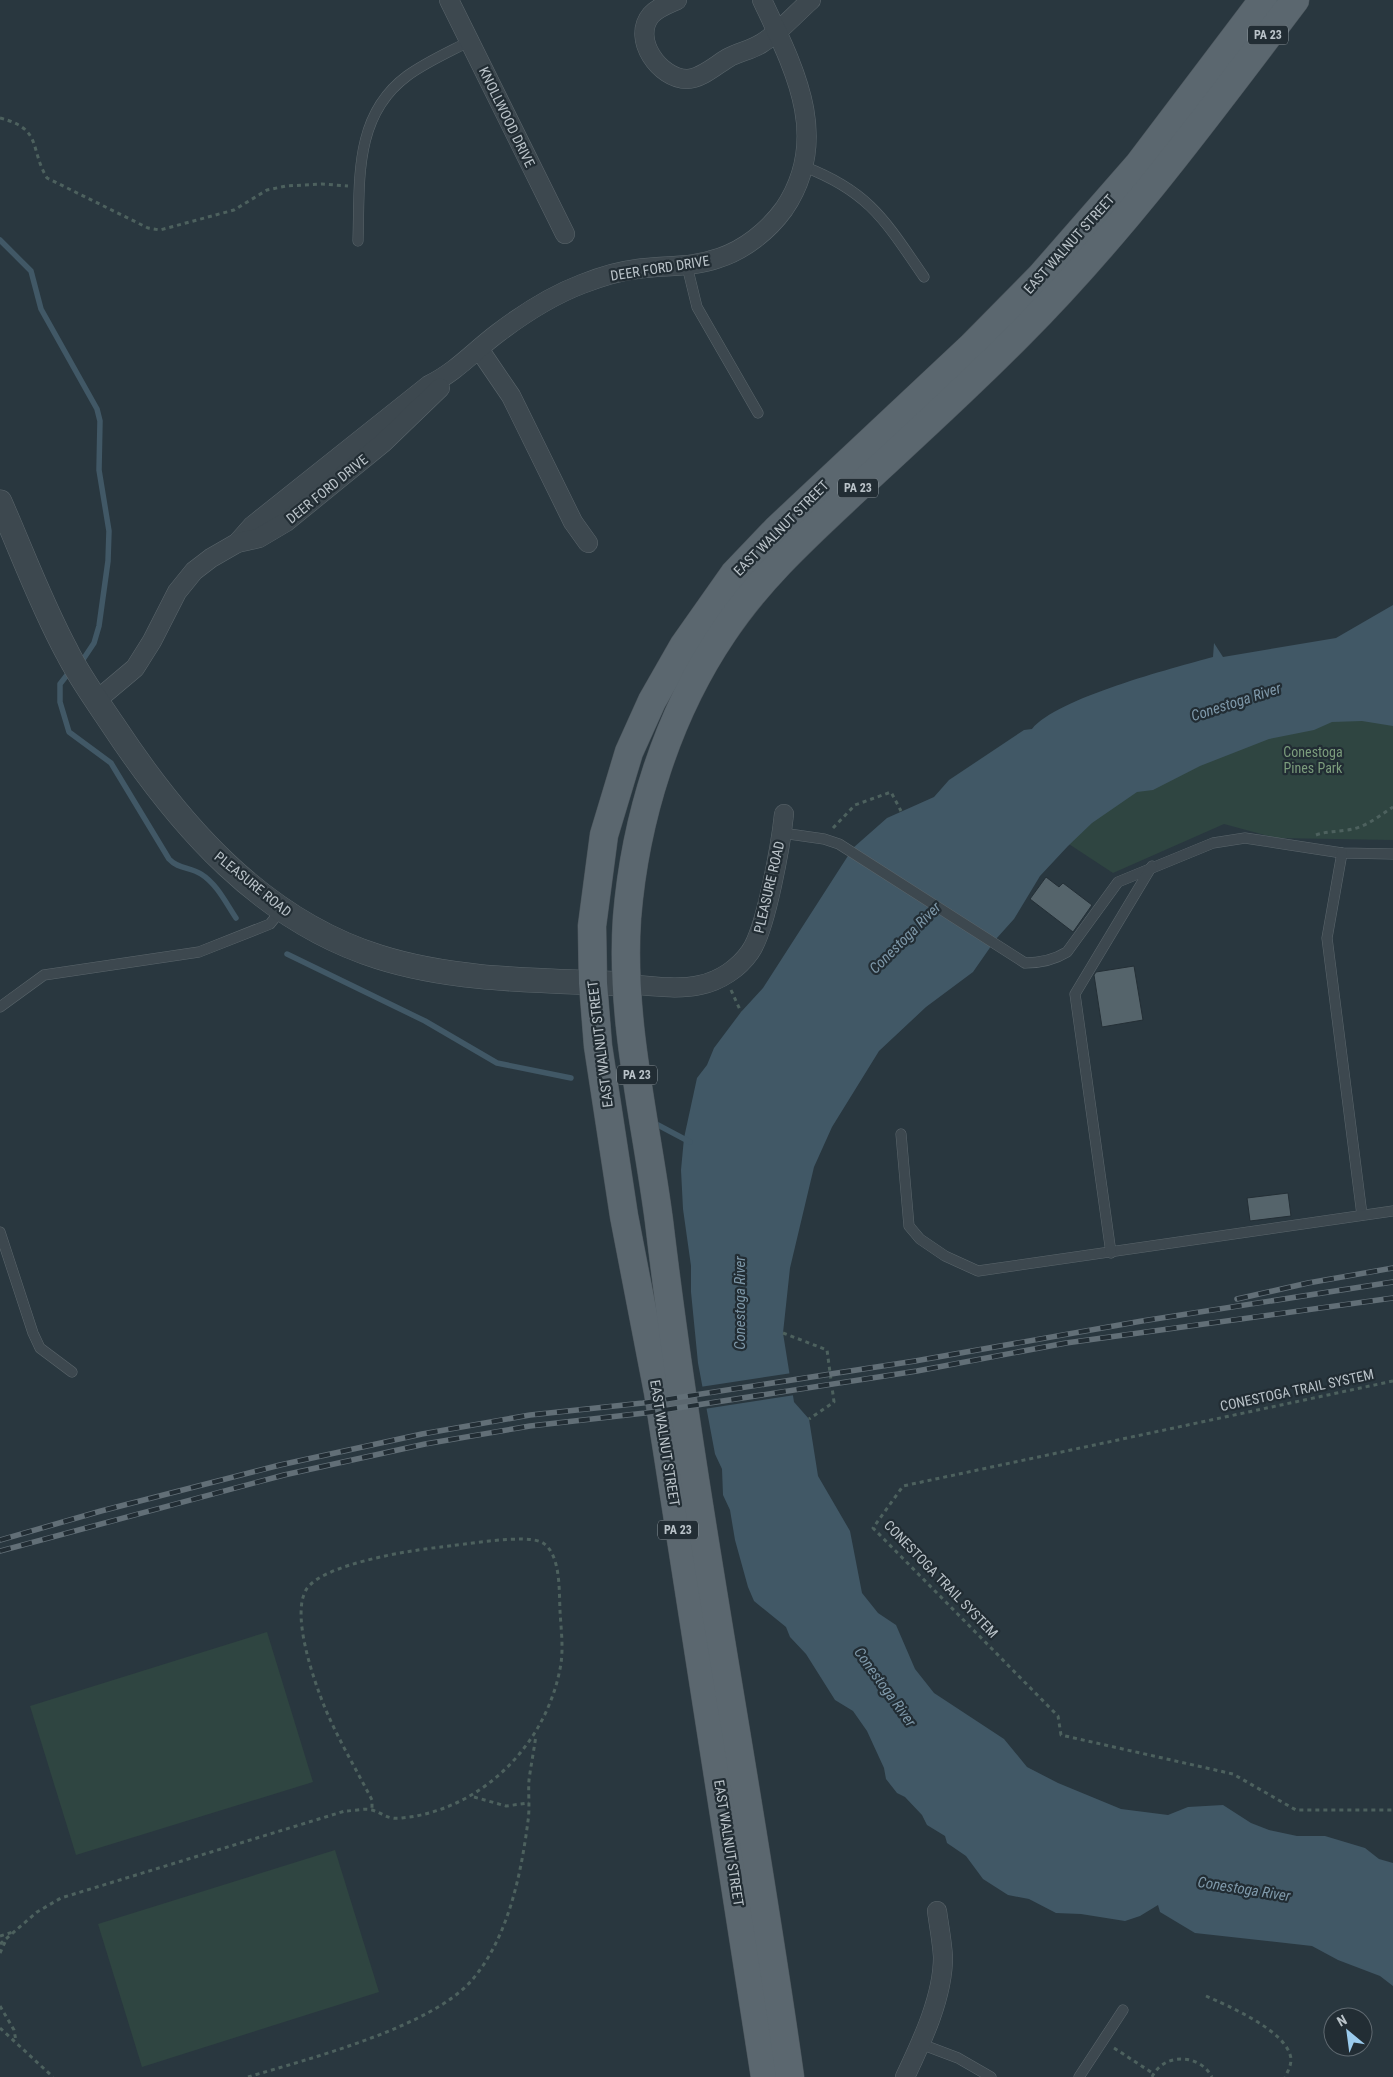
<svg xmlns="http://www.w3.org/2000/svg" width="1393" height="2077" viewBox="0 0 1393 2077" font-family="'Roboto Condensed',sans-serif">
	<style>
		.green { fill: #2f4541 }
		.water { fill: #415866 }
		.pier { fill: #29373f }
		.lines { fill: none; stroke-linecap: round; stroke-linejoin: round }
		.stream { stroke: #415866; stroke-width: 5.5 }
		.building { fill: #55646b; stroke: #242f36 }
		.service-casing { stroke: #5b666c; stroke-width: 11 }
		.minor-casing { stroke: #5b666c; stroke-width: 20 }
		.tertiary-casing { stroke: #5b666c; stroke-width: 25 }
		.primary-casing { stroke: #4a545b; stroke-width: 29 }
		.path { stroke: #4d615e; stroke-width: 3; stroke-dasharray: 4 4; stroke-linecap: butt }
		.service { stroke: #3d484f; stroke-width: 10 }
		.minor { stroke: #3d484f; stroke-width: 19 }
		.tertiary { stroke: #3d484f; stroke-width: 24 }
		.primary { stroke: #5b676f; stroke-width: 28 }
		.rail-casing { stroke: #626f77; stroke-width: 5.5 }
		.rail { stroke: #222d34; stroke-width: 4; stroke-dasharray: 11; stroke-linecap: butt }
		.labels { text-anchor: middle; stroke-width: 4.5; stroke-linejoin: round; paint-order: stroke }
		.shield { fill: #222d34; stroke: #8c969c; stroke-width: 1 }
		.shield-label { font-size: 12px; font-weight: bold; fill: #bac3c9 }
		.street-label { font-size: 14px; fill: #bac3c9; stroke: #222d34 }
		.park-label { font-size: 14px; fill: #7b9c7c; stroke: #222d34 }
		.water-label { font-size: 15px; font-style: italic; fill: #7e98a9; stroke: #222d34 }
	</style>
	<rect width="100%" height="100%" fill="#29373f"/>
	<g class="green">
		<polygon points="1393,645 1393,840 1276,838 1224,824 1113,873 1017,810"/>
		<polygon points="267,1632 313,1782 76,1855 30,1706"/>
		<polygon points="335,1850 379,1992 142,2067 98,1924"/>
	</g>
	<path class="water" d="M1393,605v121l-31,-5 -30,1 -18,8 -45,9 -69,27 -47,24 -16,2 -45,31 -24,23 -28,30 -26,43 -18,20 -23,33 -47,35 -47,44 -47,76 -18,40 -24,101 -7,65 11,69 15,17 9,57 32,55 12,62 16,20 18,12 19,44 19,24 70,46 23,28 31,16 63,26 47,6 20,-8 35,-2 28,18 18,7 28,6h28l40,12 14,11 14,4v123l-13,-10 -42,-16 -26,-14 -117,-13 -35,-21 -2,-7 -18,11 -15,5 -44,-7 -25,-1 -27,-14 -21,-4 -25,-16 -17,-23 -19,-13 -2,-7 -18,-11 -5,-10 -17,-18 -8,-4 -11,-14 -2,-11 -17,-37 -14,-20 -18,-11 -29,-46 -16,-17 -4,-10 -32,-26 -6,-14 -13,-47 -5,-30 -7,-15 -1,-26 -7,-15 -17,-91 -7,-71v-26l-8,-57 -2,-39 3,-32 13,-60 10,-13 7,-17 27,-36 22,-24 90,-140 34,-30 47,-21 15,-17 75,-50 8,-1c25,-31 141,-61 181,-72l1,-14 9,14 113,-19z"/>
	<polygon class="pier" points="792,1373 795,1395 704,1409 700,1387"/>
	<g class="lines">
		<g class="stream">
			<polyline points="0,240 31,271 41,309 97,409 100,421 99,470 109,531 108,561 99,626 94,643 82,661"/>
			<path d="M67,675l-7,9v18l9,30 42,31 58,96c9,10 21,8 32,15 16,10 25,29 35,44"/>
			<polyline points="287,954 425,1021 497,1063 571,1078"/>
			<polyline points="658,1125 690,1142"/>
		</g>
	</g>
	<g class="building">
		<polygon points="1046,877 1059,887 1063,883 1092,905 1073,932 1030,899"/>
		<polygon points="1134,966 1143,1020 1102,1027 1094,975 1096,972"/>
		<polygon points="1288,1193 1291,1216 1250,1221 1247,1198"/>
	</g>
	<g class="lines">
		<g class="service-casing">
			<g id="service">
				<path d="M805,167c65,25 81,55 119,110"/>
				<path d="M358,241c2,-59 -5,-125 49,-165 19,-14 42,-24 63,-35"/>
				<polyline points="687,266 697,307 758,413"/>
				<path d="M782,833l42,6 15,5 186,119c15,0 29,-3 42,-11l51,-70 95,-39 32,-5 97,15 51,1"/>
				<polyline points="1342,853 1327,938 1362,1215"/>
				<polyline points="0,1007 44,975 199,952 270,924 282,909"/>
				<polyline points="901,1134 909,1226 920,1239 945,1256 978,1271 1393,1211"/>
				<polyline points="0,1232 33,1333 40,1348 72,1372"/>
				<polyline points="1111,1253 1075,994 1152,866"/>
				<polyline points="921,2044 958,2058 991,2077"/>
				<polyline points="1079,2077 1123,2010"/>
			</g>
		</g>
		<g class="minor-casing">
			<g id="minor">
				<polyline points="449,0 565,234"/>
				<path d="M677,0c-9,4 -20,8 -26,15 -20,24 9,64 36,64 14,0 29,-14 41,-21 10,-6 24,-8 34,-15 18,-11 33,-29 49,-43"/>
				<polyline points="479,349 511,396 573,522 588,543"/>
				<path d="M237,543l15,-17 177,-141c27,-13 45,-34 69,-52 25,-19 55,-38 84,-49 18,-7 36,-13 55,-15 28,-4 54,-1 82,-11 25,-8 49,-27 65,-49 48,-71 10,-141 -22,-209"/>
				<polyline points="97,700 135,668 152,641 177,592 194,571 211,558 237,543 259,538 286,522 383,443 440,388"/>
				<path d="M627,984c24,2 50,6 73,1 20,-4 39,-17 50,-33 16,-22 31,-109 34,-138"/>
				<path d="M905,2077c17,-36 38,-80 38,-120 -1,-16 -4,-31 -6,-46"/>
			</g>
		</g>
		<g class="tertiary-casing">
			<path id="tertiary" d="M0,502c22,50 41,102 67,150 13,26 30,49 46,73 66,100 148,195 266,232 79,25 166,23 248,27"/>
		</g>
		<g class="primary-casing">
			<g id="primary">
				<polyline points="765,2077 658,1392 624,1216 598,1046 593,983 592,926 604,835 629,752 652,701 684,645 734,574 777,529 972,346 1041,276 1139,164 1263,0"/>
				<path d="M790,2077c-40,-286 -97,-570 -131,-856 -13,-100 -39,-201 -32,-303 8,-99 40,-202 96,-285 35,-53 81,-95 127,-138 57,-53 115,-105 170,-161 102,-102 188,-219 275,-334"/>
			</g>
		</g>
		<g class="path">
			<path d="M0,118c43,11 29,30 47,60l101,50 12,2 74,-20 33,-20 19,-4 36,-2 26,2"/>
			<polyline points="833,828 855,805 891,792 901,811"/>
			<path d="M1316,835c11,-4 20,-3 31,-5 18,-2 32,-14 46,-23"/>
			<polyline points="731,990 741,1012"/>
			<polyline points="783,1333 827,1350 834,1402 809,1419"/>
			<polyline points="1393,1381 903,1486 873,1528 1058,1716 1061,1735 1233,1774 1296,1810 1393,1810"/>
			<polyline points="474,1797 506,1806 529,1803"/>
			<polyline points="0,1936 13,1932"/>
			<path d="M0,1944l37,-32 24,-14 284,-87c8,0 19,-3 27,-1 11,3 15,10 30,8 79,-8 143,-72 158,-149 4,-19 1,-39 0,-58 -1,-20 1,-56 -17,-68 -15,-10 -81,2 -102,4 -29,3 -120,17 -135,43 -15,26 8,91 19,118 13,31 31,61 47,92v10"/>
			<polyline points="0,1953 6,1940"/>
			<path d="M1206,1996c22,10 82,35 85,63 0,7 -3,12 -6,18"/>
			<polyline points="0,2006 14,2030 16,2041"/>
			<polyline points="0,2028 53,2077"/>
			<polyline points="1114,2048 1154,2074"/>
			<path d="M248,2077c60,-18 184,-50 224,-97 36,-42 49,-105 56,-159 2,-13 0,-28 1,-41 2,-15 5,-30 7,-45"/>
			<path d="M1152,2077c12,-25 48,-23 60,0"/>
		</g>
		<use href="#service" class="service"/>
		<use href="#minor" class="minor"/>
		<use href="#tertiary" class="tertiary"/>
		<use href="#primary" class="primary"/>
		<g class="rail-casing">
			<g id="rail">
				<polyline points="1237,1299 1308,1283 1393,1268"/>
				<polyline points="0,1540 101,1511 280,1465 422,1434 530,1415 643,1403 915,1361 1142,1321 1393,1282"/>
				<polyline points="0,1551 284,1475 425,1444 530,1426 645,1413 917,1371 1066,1343 1393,1298"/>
			</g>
		</g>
		<use href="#rail" class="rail"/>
	</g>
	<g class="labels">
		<g class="shield">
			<rect x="1248" y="25.5" width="40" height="19" rx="4"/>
			<rect x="838" y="478.5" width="40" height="19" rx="4"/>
			<rect x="617" y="1065.5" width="40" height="19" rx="4"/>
			<rect x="658" y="1520.5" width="40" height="19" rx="4"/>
		</g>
		<g class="shield-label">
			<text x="1268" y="39">PA 23</text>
			<text x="858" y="492">PA 23</text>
			<text x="637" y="1079">PA 23</text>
			<text x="678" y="1534">PA 23</text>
		</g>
		<g class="street-label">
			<text transform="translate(507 117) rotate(64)" y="5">KNOLLWOOD DRIVE</text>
			<text transform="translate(1069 244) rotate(-48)" y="5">EAST WALNUT STREET</text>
			<text transform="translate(660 268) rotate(-9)" y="5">DEER FORD DRIVE</text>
			<text transform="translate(327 489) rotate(-39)" y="5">DEER FORD DRIVE</text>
			<text transform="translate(781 528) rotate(-45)" y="5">EAST WALNUT STREET</text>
			<text transform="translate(253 884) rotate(39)" y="5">PLEASURE ROAD</text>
			<text transform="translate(769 887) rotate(-77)" y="5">PLEASURE ROAD</text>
			<text transform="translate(600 1044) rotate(-97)" y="5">EAST WALNUT STREET</text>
			<text transform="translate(1297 1390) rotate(-12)" y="5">CONESTOGA TRAIL SYSTEM</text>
			<text transform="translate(665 1443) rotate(81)" y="5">EAST WALNUT STREET</text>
			<text transform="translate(941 1579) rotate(46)" y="5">CONESTOGA TRAIL SYSTEM</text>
			<text transform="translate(729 1843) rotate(81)" y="5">EAST WALNUT STREET</text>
		</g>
		<g class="park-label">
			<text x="1313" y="757">Conestoga<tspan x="1313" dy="16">Pines Park</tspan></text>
		</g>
		<g class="water-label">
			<text transform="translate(1236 702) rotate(-18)" y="5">Conestoga River</text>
			<text transform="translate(905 938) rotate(-45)" y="5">Conestoga River</text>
			<text transform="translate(740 1303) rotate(-90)" y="5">Conestoga River</text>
			<text transform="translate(885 1687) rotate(54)" y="5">Conestoga River</text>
			<text transform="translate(1244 1889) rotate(9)" y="5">Conestoga River</text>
		</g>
	</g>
	<g transform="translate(1348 2032) rotate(331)"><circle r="24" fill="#222d34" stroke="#5f6970"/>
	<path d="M0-4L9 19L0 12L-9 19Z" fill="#9bcbed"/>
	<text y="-8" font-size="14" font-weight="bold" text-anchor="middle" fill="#bac3c9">N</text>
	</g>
</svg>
